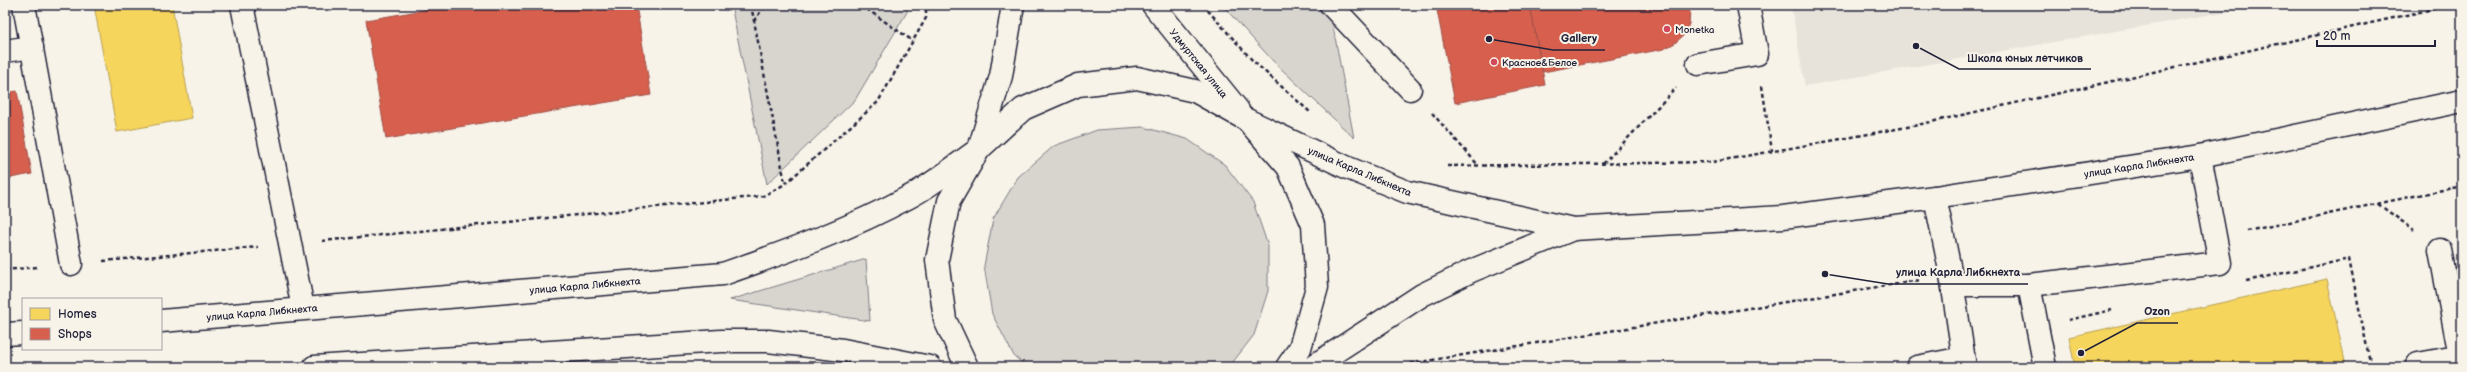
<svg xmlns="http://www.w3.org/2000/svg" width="2467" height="372" viewBox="0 0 2467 372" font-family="'Balsamiq Sans',sans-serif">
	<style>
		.built { fill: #e7e3db }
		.green { fill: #d8d5cf; stroke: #7d7c85 }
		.homes { fill: #f6d55c; stroke: #b69f52 }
		.shops { fill: #d6604d; stroke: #a04d48 }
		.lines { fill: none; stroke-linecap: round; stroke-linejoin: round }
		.service-casing { stroke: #22223b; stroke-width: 25 }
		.secondary-casing { stroke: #22223b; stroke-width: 25 }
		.primary-casing { stroke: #22223b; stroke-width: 25 }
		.path { stroke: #22223b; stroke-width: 2.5; stroke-dasharray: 4 3; stroke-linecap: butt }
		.service { stroke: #f7f3e8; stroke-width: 22 }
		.secondary { stroke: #f7f3e8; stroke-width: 22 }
		.primary { stroke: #f7f3e8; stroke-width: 22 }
		.poi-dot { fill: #d1495b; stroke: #f7f3e8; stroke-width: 1.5 }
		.labels { text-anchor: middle; stroke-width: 4; stroke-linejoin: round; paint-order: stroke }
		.poi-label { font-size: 10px; fill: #22223b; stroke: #f7f3e8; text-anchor: start }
		.street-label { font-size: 10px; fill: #22223b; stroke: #f7f3e8 }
		.leader { fill: none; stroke: #22223b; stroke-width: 1.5 }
		.callout-dot { fill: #22223b; stroke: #f7f3e8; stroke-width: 1.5 }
		.callout-label { font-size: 11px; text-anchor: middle; font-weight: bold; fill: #22223b; stroke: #f7f3e8; stroke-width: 4; stroke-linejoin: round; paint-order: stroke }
	</style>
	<rect width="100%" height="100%" fill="#f7f3e8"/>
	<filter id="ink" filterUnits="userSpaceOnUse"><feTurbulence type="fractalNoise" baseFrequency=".025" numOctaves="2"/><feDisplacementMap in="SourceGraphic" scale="8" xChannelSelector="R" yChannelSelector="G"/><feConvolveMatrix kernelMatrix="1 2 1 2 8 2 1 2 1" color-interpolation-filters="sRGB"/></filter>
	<g filter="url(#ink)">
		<polygon class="built" points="1791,5 2264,5 1805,86"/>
		<g class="green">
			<polygon points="731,5 907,5 907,12 855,100 767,184"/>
			<polygon points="1222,5 1329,5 1354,138 1274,62"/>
			<polygon points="1143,127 1187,139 1225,165 1253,202 1268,246 1268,291 1254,335 1229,367 1027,367 1014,356 992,314 984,266 993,219 1018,177 1054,146 1097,130"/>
			<polygon points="866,259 870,321 730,300"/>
		</g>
		<g class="homes">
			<polygon points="94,5 172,5 192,118 117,132"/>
			<polygon points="2327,279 2346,366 2075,367 2069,337"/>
		</g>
		<g class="shops">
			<polygon points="453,5 636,5 651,95 386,139 366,20"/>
			<polygon points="1436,5 1530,5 1545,85 1455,103"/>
			<polygon points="1530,5 1689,5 1690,12 1689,24 1684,35 1675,43 1664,49 1543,72"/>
			<polygon points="17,91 32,174 5,179 5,93"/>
		</g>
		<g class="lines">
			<g class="service-casing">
				<g id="service">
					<polyline points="24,5 71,264"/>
					<polyline points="242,5 303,308"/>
					<polyline points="1331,5 1410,89"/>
					<polyline points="5,51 32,47"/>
					<polyline points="1698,64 1757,54 1748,5"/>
					<polyline points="1935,197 1951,275 1965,367"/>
					<polyline points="2440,250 2460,356"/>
					<polyline points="1953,285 2029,285 2045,367"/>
					<polyline points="2029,285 2220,263 2200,156"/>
					<polyline points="535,352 536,367"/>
					<polyline points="1917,367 1963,358"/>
					<polyline points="2419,367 2418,364 2462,356"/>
				</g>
			</g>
			<g class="secondary-casing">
				<g id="secondary">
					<polyline points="1247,120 1348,168 1407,192 1573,229 1783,217 1935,197 2200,156 2462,101"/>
					<polyline points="1312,367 1422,295 1471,271 1573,229"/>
				</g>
			</g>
			<g class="primary-casing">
				<g id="primary">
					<polyline points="1153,5 1238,110"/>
					<polyline points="979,149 1001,76 1013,5"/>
					<path d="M161,321l562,-47c63,-22 127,-45 186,-77 25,-13 47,-32 70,-48"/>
					<polyline points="5,334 23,333"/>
					<polyline points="314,367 721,341 768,341 843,350 930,367"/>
					<polyline points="967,367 945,320 937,260 949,201 979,149 1023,109 1078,85 1137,78 1195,91 1247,120 1288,167 1313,225 1317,287 1300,348 1287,367"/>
				</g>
			</g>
			<g class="path">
				<polyline points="751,5 785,183"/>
				<polyline points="861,5 913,41"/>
				<polyline points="1203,5 1253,61 1311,113"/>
				<polyline points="754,21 765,5"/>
				<polyline points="1762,86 1772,151"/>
				<polyline points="1432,113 1478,165"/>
				<polyline points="1603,164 1676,88"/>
				<polyline points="1447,166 1713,162 1913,126 2451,5"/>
				<polyline points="2378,204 2414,230"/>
				<polyline points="2247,231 2462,186"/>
				<polyline points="322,241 763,196 785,184 878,102 926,18 926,5"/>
				<polyline points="103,261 258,247"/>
				<polyline points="5,270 38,267"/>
				<polyline points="2246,281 2349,259 2371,367"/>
				<polyline points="2068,320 2112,310"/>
				<polyline points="1405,367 1408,364 1920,280"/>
			</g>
			<use href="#service" class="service"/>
			<use href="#secondary" class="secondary"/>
			<use href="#primary" class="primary"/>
		</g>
	</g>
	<g class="poi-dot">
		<circle cx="1667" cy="29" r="4"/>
		<circle cx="1494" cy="62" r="4"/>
	</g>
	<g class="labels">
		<g class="poi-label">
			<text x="1675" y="33">Monetka</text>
			<text x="1502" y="66">Красное&amp;Белое</text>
		</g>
		<g class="street-label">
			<text transform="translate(1199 63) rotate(51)" y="4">Удмуртская улица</text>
			<text transform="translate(2139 165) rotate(-9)" y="4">улица Карла Либкнехта</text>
			<text transform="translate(1360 171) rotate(23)" y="4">улица Карла Либкнехта</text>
			<text transform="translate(585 285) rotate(-5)" y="4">улица Карла Либкнехта</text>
			<text transform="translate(262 312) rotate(-5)" y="4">улица Карла Либкнехта</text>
		</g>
	</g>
	<path class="leader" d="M1489 39L1553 50H1605M1916 46L1959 69H2091M1825 274L1888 284H2028M2081 353L2137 323H2178"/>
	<g class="callout-dot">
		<circle cx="1489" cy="39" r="4"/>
		<circle cx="1916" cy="46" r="4"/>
		<circle cx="1825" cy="274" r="4"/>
		<circle cx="2081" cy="353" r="4"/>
	</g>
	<g class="callout-label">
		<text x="1579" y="42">Gallery</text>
		<text x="2025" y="62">Школа юных летчиков</text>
		<text x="1958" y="276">улица Карла Либкнехта</text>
		<text x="2157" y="315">Ozon</text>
	</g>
	<rect width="2467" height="372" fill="none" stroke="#f7f3e8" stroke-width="20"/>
	<rect x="10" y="10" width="2447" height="352" fill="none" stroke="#22223b" stroke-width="1.5" filter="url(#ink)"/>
	<rect x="22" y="298" width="140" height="52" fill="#f7f3e8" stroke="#a29fa3"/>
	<rect x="30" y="308" width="20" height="12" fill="#f6d55c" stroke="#a29fa3"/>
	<text x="58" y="318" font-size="12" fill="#22223b">Homes</text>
	<rect x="30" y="328" width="20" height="12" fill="#d6604d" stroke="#a29fa3"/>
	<text x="58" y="338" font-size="12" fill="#22223b">Shops</text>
	<path d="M2317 40v6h118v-6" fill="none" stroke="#22223b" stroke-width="2"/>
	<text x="2323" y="40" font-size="12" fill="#22223b" stroke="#f7f3e8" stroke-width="3" paint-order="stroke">20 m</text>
</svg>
